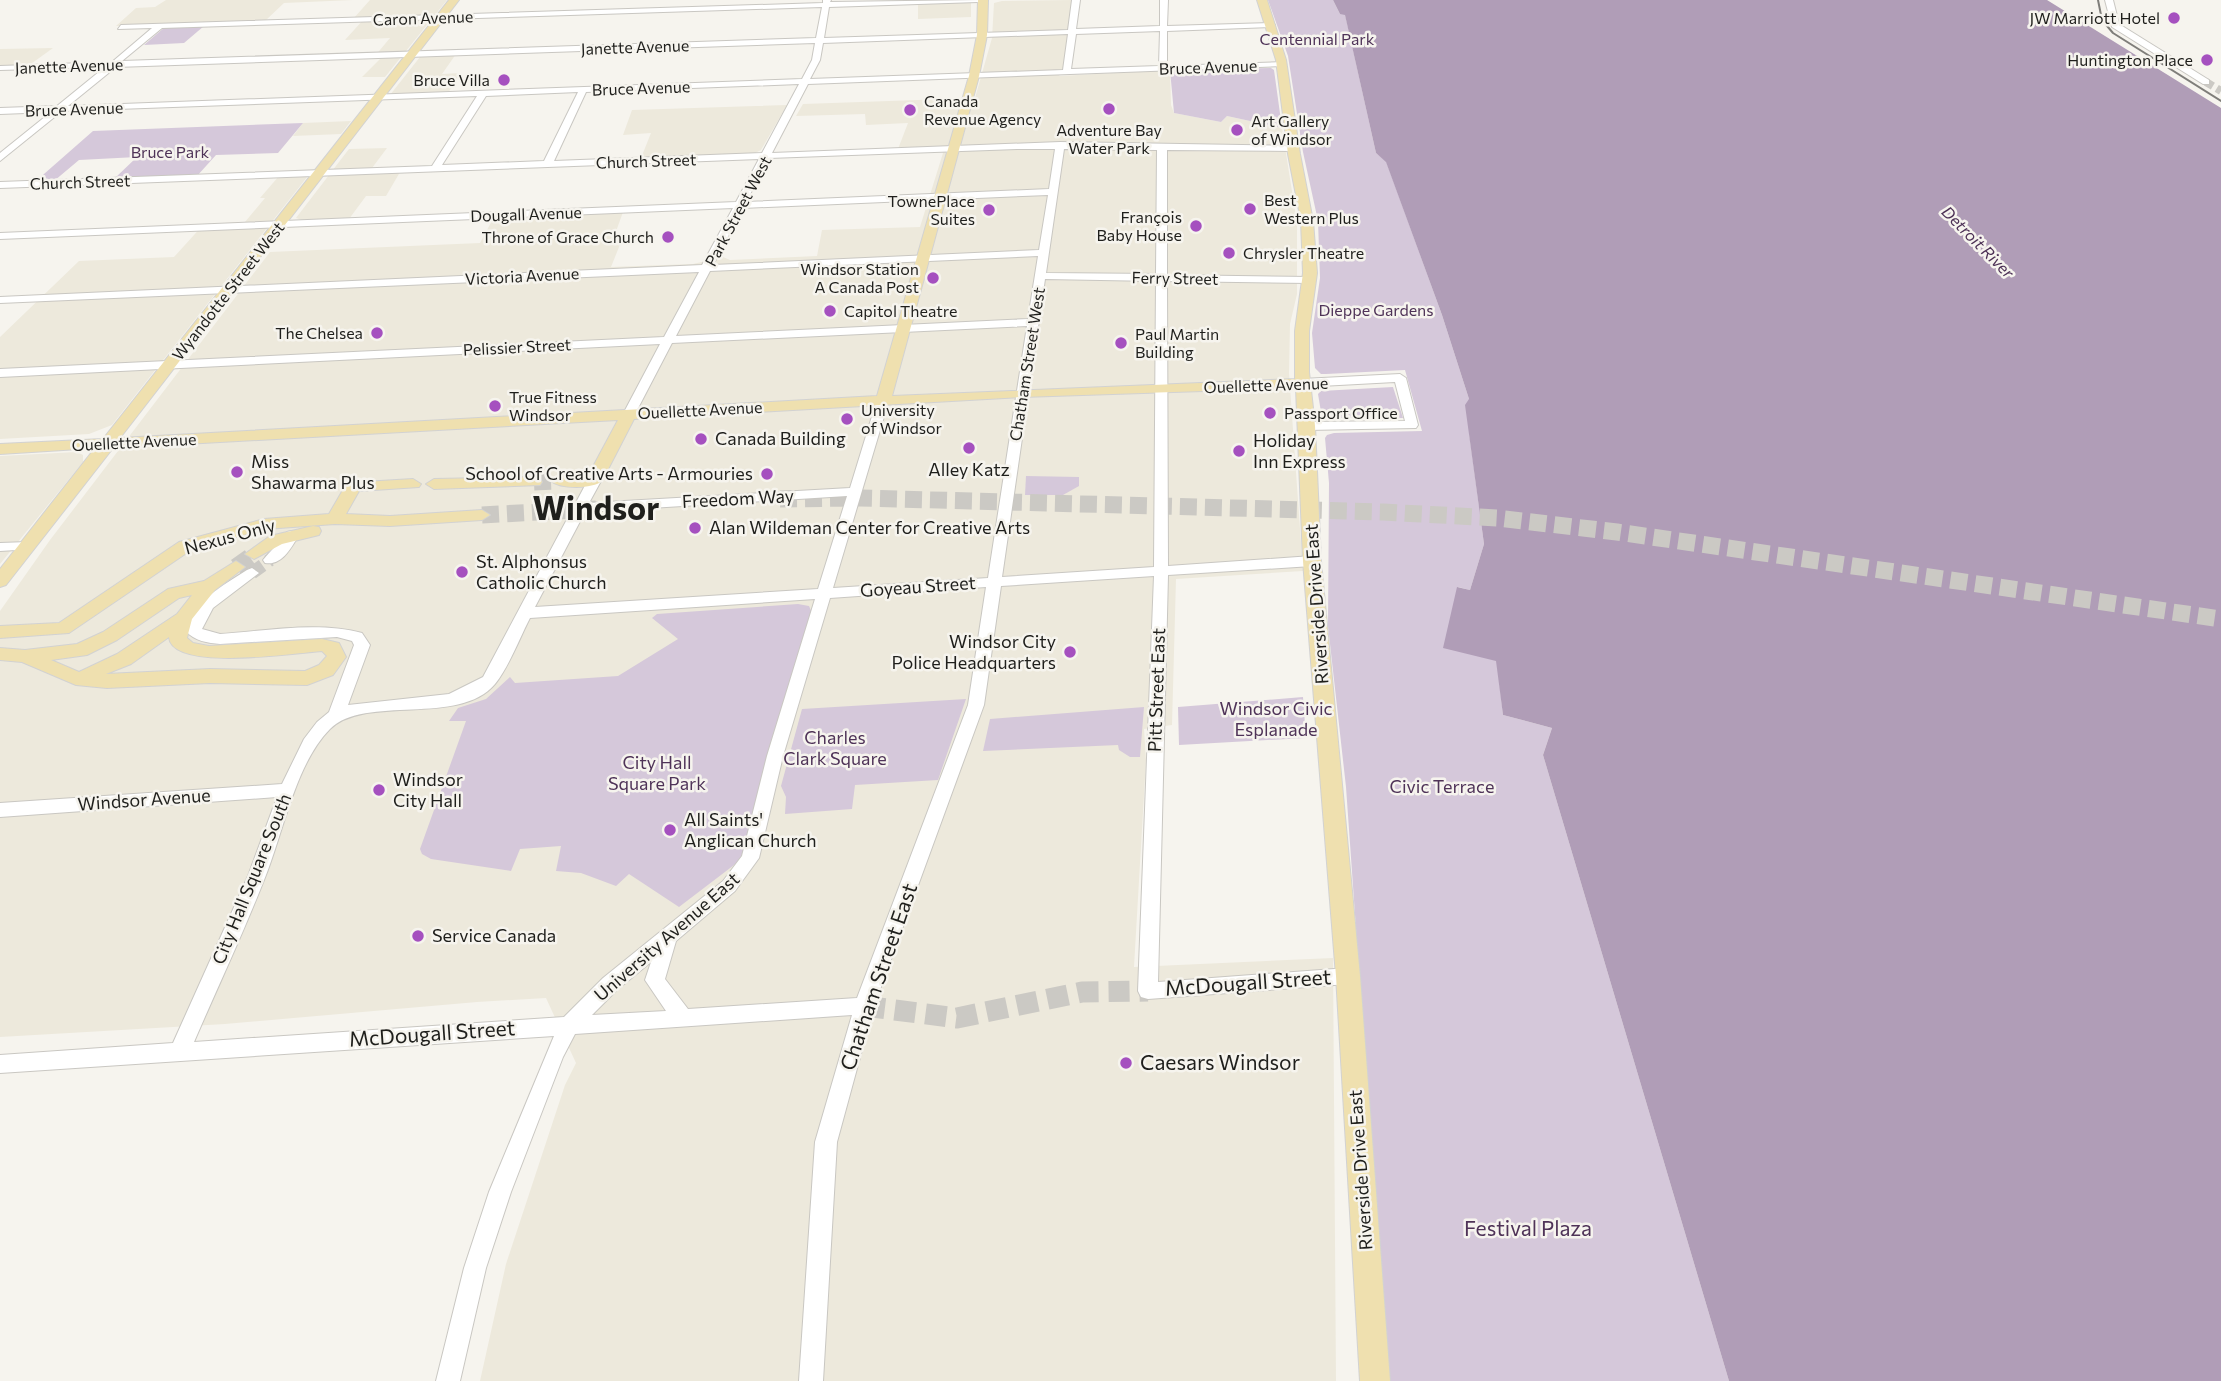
<svg xmlns="http://www.w3.org/2000/svg" width="2221" height="1381" viewBox="0 0 2221 1381" font-family="Commissioner,sans-serif">
	<style>
		.built { fill: #ede9dc }
		.green { fill: #d5c8da }
		.water { fill: #b09db7 }
		.lines { fill: none; stroke-linecap: round; stroke-linejoin: round }
		.minor-tunnel-far2 { stroke: #cbc9c4; stroke-width: 8; stroke-dasharray: 8 4.5; stroke-linecap: butt }
		.minor-tunnel-far1 { stroke: #cbc9c4; stroke-width: 13; stroke-dasharray: 13 7; stroke-linecap: butt }
		.minor-tunnel { stroke: #cbc9c4; stroke-width: 21; stroke-dasharray: 21 10; stroke-linecap: butt }
		.major-tunnel { stroke: #cbc9c4; stroke-width: 17; stroke-dasharray: 17 8; stroke-linecap: butt }
		.minor-casing { stroke: #c9c7c2; stroke-width: 2 }
		.major-casing { stroke: #d2d2d2; stroke-width: 2 }
		.minor { fill: #fff; fill-rule: evenodd }
		.major { fill: #efe0af; fill-rule: evenodd }
		.tram { stroke: #7f7e7a; stroke-width: 2 }
		.poi-dot { fill: #a550bf; stroke: #f6f4ee; stroke-width: 2.5 }
		.labels { text-anchor: middle; stroke-width: 5; stroke-linejoin: round; paint-order: stroke }
		.far-street-label { font-size: 16px; fill: #1f1f1c; stroke: #f6f4ee }
		.far-poi-label { font-size: 16px; fill: #1f1f1c; stroke: #f6f4ee; text-anchor: start }
		.far-park-label { font-size: 16px; fill: #4f3358; stroke: #f6f4ee }
		.far-water-label { font-size: 16px; font-style: italic; fill: #4c3055; stroke: #f6f4ee }
		.poi-label { font-size: 18px; fill: #1f1f1c; stroke: #f6f4ee; text-anchor: start }
		.street-label { font-size: 18px; fill: #1f1f1c; stroke: #f6f4ee }
		.park-label { font-size: 18px; fill: #4f3358; stroke: #f6f4ee }
		.near-street-label { font-size: 21px; fill: #1f1f1c; stroke: #f6f4ee }
		.near-poi-label { font-size: 21px; fill: #1f1f1c; stroke: #f6f4ee; text-anchor: start }
		.near-park-label { font-size: 21px; fill: #4f3358; stroke: #f6f4ee }
		.town-label { font-size: 32px; font-weight: bold; fill: #1f1f1c; stroke: #f6f4ee }
	</style>
	<rect width="100%" height="100%" fill="#f6f4ee"/>
	<g class="built">
		<polygon points="166,0 353,0 284,3 265,21 116,26 136,8 155,7"/>
		<polygon points="370,0 447,0 385,77 362,77 382,57 375,56 390,38 345,40 364,19 354,18"/>
		<polygon points="1073,0 1063,68 1059,76 1170,70 1171,105 1174,113 1221,122 1227,116 1282,128 1297,223 1297,294 1290,324 1289,373 1303,571 1176,579 1172,725 1144,729 1146,760 1134,967 1333,958 1336,1381 480,1381 506,1264 565,1085 576,1063 546,998 477,1002 225,1024 0,1037 0,611 50,540 270,252 480,243 494,217 623,212 614,237 623,237 611,267 693,264 723,257 730,260 817,256 822,230 920,227 943,153 941,147 898,149 908,123 866,125 865,114 796,116 803,104 975,98 992,38 994,3 1002,1"/>
		<polygon points="971,2 971,17 918,19 918,3"/>
		<polygon points="53,48 28,66 0,67 0,49"/>
		<polygon points="456,54 442,74 461,73 448,93 390,95 420,57"/>
		<polygon points="787,105 761,150 753,154 641,158 651,133 623,135 632,110"/>
		<polygon points="351,121 341,134 293,136 303,123"/>
		<polygon points="387,148 372,168 403,167 386,196 366,196 349,219 302,220 296,218 349,149"/>
		<polygon points="279,176 308,176 112,425 89,434 0,439 0,337 79,261 174,257 204,224 245,222 265,198 260,198"/>
		<polygon points="77,452 83,455 83,462 0,564 0,456"/>
	</g>
	<g class="green">
		<polygon points="1268,0 1333,0 1340,14 1345,14 1376,153 1386,161 1442,315 1469,399 1469,432 1484,544 1470,590 1458,587 1497,661 1503,715 1552,728 1543,755 1729,1381 1388,1381 1346,787 1328,626 1329,483 1325,438 1327,435 1334,433 1422,431 1405,370 1326,374 1321,374 1315,368 1312,333 1320,278 1318,221 1303,152 1288,56"/>
		<polygon points="204,26 184,43 144,45 165,27"/>
		<polygon points="1271,68 1274,70 1282,128 1227,116 1221,122 1174,113 1170,70"/>
		<polygon points="303,123 278,153 216,155 197,176 115,178 137,157 79,160 54,181 36,181 93,131"/>
		<polygon points="1393,387 1403,418 1322,418 1318,394 1321,391"/>
		<polygon points="1026,476 1079,477 1079,486 1063,495 1025,495"/>
		<polygon points="798,604 809,606 812,613 771,741 745,848 738,862 679,907 629,874 616,886 581,873 556,871 561,846 520,849 511,871 431,859 422,854 420,849 466,721 449,721 458,708 486,699 510,677 515,683 618,676 678,639 652,618 657,614"/>
		<polygon points="1303,697 1306,738 1179,745 1178,707"/>
		<polygon points="966,699 938,780 855,785 852,809 785,814 786,797 781,786 802,709"/>
		<polygon points="1144,707 1140,757 1130,757 1119,750 1118,745 983,751 990,719"/>
	</g>
	<polygon class="water" points="1333,0 2047,0 2221,108 2221,1381 1729,1381 1543,755 1552,728 1503,715 1496,661 1443,648 1457,587 1470,590 1484,544 1465,405 1469,399 1442,315 1386,162 1376,153 1345,15 1340,14"/>
	<g class="lines">
		<polyline class="minor-tunnel-far2" points="2206,82 2221,91"/>
		<polyline class="minor-tunnel-far1" points="252,573 270,560"/>
		<polyline class="minor-tunnel" points="864,1006 957,1018 1082,992 1148,991"/>
		<g class="major-tunnel">
			<polyline points="534,482 559,481"/>
			<polyline points="780,499 860,498 1383,512 1497,518 1617,532 2221,619"/>
			<polyline points="482,515 596,509"/>
			<polyline points="236,567 254,554"/>
		</g>
		<g class="minor-casing">
			<g id="minor">
				<path d="M823,0h8l-1,2 152,-2 -4,2 -149,5 -5,31 244,-8 4,-30h8l-4,29 84,-3v-26h8l-1,26 104,-3 4,2 -4,2 -104,4v35l118,-4 -3,4 -474,18 -36,69 288,-11 236,4v4l-3,1 -126,-1v125l142,2 5,3 -5,3 -142,-2 1,285 144,-10 7,5 -7,5 -144,9 -10,407 190,-14 7,2 3,6 -3,6 -7,2 -200,15 -7,-2 -3,-6 16,-415 -153,10 -17,119 -110,301 -37,136 -14,239h-24l16,-239 37,-127 -277,19 -12,23 -52,135 -25,76 -26,113h-24l28,-113 25,-76 65,-156 -554,37v-18l173,-12 75,-167 29,-79 -277,20v-14l282,-19 22,-45 13,-17 12,-10 25,-67 -2,-4 -15,-4 -117,7c-12,-1 -26,-3 -34,-13 9,-31 36,-45 61,-61l5,-2 7,5 -46,35 -11,21 18,5c46,-3 98,-13 142,-1l8,12 -22,60 101,-11 34,-17 106,-199h10l2,3 -12,22 261,-15 27,-88 6,-4 6,4 -56,188 155,-10 39,-252 -355,17 -37,71 -6,4 -6,-4 37,-70 -660,33v-8l664,-32 35,-65 -699,31v-6l702,-32 31,-57 -733,31v-6l736,-31 23,-43 -759,29v-6l432,-16 45,-70 -415,15 -62,50v-8l51,-41 -51,2v-6l57,-2 48,-39 -105,3v-4l112,-4 40,-34 -34,1 3,-4 702,-22zM822,7l-6,31 -694,23 40,-33zM1160,31l-1,35 -88,3 5,-35zM1068,34l-5,36 -253,9 10,-19 3,-17zM815,43l-3,17 -10,19 -734,27 48,-39zM799,84l-37,69 -208,8 32,-69zM578,92l-34,69 -102,4 44,-69zM1017,149h38l-6,40 -303,13 23,-44zM1064,149l93,1 -1,124 -110,-1zM1048,195l-9,55 -326,15 30,-57zM1038,256l-10,63 -352,17 34,-65zM1045,279l111,2 -2,286 -152,10zM847,496l-29,93 -283,18 50,-95zM986,587l-18,118 -111,293 -169,11 -23,-30 11,-38 59,-50 24,-33 24,-102 47,-158zM815,599l-48,157 -25,100 -19,25 -120,97 -39,39 -370,25c24,-56 50,-110 72,-167 17,-43 30,-112 64,-146 35,-35 129,-2 165,-45 14,-17 25,-47 35,-66zM651,962l-6,18 21,31 -74,4 25,-25z"/>
				<polygon points="2105,0 2113,0 2119,24 2209,80 2209,84 2203,84 2112,27"/>
				<polygon points="1400,374 1406,378 1418,425 1416,428 1307,430 1301,426 1307,422 1405,421 1395,382 1302,387 1296,383 1302,379"/>
				<path d="M292,531l7,4c-8,13 -17,31 -34,28l-2,-3c8,-10 17,-17 24,-28z"/>
				<polygon points="28,542 33,543 35,546 33,549 0,551 0,543"/>
			</g>
		</g>
		<g class="major-casing">
			<g id="major">
				<path d="M449,0h10l-339,438 757,-42 92,-320 8,-41 1,-35h10l-1,35 -8,41 -87,320 403,-17v-48l8,-58 -2,-52 -13,-67 -12,-94 -19,-60h10l19,60 14,94 13,67 4,52 -8,58v41l6,54 6,135 39,415 30,405h-30l-24,-405 -33,-415 -7,-173 -274,9 -388,22 -32,62c-9,8 -42,8 -51,0l8,-5h29l30,-56 -505,28 -107,137 -6,2v-18l95,-121 -95,6v-10l103,-5z"/>
				<polygon points="534,477 540,479 542,482 540,485 434,489 426,484 434,479"/>
				<polygon points="413,479 421,484 419,487 359,491 346,514 390,516 482,510 490,515 482,520 390,526 335,524 265,529 191,550 69,633 0,638 0,626 59,623 179,542 264,519 329,514 347,483"/>
				<polygon points="313,526 319,527 321,531 319,535 282,544 254,559 245,554 270,536"/>
				<path d="M236,561l9,6 -30,23 -23,29 -5,19 6,5 16,3 113,-7 17,4 7,14 -13,18 -26,10 -97,-2 -103,5 -31,-3 -54,-23 -22,-2v-12l25,2 52,-6 26,-12 65,-43 36,-8zM192,595l-15,19 -60,40 -38,18 -28,-12 36,-5 30,-15 62,-42zM169,637c2,35 127,16 153,14l5,5 -8,9 -14,6 -95,-2 -104,5 25,-10z"/>
			</g>
		</g>
		<use href="#minor" class="minor"/>
		<use href="#major" class="major"/>
		<polyline class="tram" points="2098,0 2102,20 2113,33 2221,101"/>
	</g>
	<g class="poi-dot">
		<circle cx="2174" cy="18" r="7"/>
		<circle cx="2207" cy="60" r="7"/>
		<circle cx="504" cy="80" r="7"/>
		<circle cx="1109" cy="109" r="7"/>
		<circle cx="910" cy="110" r="7"/>
		<circle cx="1237" cy="130" r="7"/>
		<circle cx="1250" cy="209" r="7"/>
		<circle cx="989" cy="210" r="7"/>
		<circle cx="1196" cy="226" r="7"/>
		<circle cx="668" cy="237" r="7"/>
		<circle cx="1229" cy="253" r="7"/>
		<circle cx="933" cy="278" r="7"/>
		<circle cx="830" cy="311" r="7"/>
		<circle cx="377" cy="333" r="7"/>
		<circle cx="1121" cy="343" r="7"/>
		<circle cx="495" cy="406" r="7"/>
		<circle cx="1270" cy="413" r="7"/>
		<circle cx="847" cy="419" r="7"/>
		<circle cx="701" cy="439" r="7"/>
		<circle cx="969" cy="448" r="7"/>
		<circle cx="1239" cy="451" r="7"/>
		<circle cx="237" cy="472" r="7"/>
		<circle cx="767" cy="474" r="7"/>
		<circle cx="695" cy="528" r="7"/>
		<circle cx="462" cy="572" r="7"/>
		<circle cx="1070" cy="652" r="7"/>
		<circle cx="379" cy="790" r="7"/>
		<circle cx="670" cy="830" r="7"/>
		<circle cx="418" cy="936" r="7"/>
		<circle cx="1126" cy="1063" r="7"/>
	</g>
	<g class="labels">
		<g class="far-street-label">
			<text transform="translate(423 18) rotate(-2)" y="6">Caron Avenue</text>
			<text transform="translate(635 47) rotate(-2)" y="6">Janette Avenue</text>
			<text transform="translate(69 66) rotate(-2)" y="6">Janette Avenue</text>
			<text transform="translate(1208 67) rotate(-2)" y="6">Bruce Avenue</text>
			<text transform="translate(641 88) rotate(-2)" y="6">Bruce Avenue</text>
			<text transform="translate(74 109) rotate(-2)" y="6">Bruce Avenue</text>
			<text transform="translate(646 161) rotate(-2)" y="6">Church Street</text>
			<text transform="translate(80 182) rotate(-2)" y="6">Church Street</text>
			<text transform="translate(738 211) rotate(-62)" y="6">Park Street West</text>
			<text transform="translate(526 214) rotate(-2)" y="6">Dougall Avenue</text>
			<text transform="translate(522 276) rotate(-3)" y="6">Victoria Avenue</text>
			<text transform="translate(1175 278) rotate(1)" y="6">Ferry Street</text>
			<text transform="translate(228 291) rotate(-52)" y="6">Wyandotte Street West</text>
			<text transform="translate(517 347) rotate(-3)" y="6">Pelissier Street</text>
			<text transform="translate(1027 364) rotate(-81)" y="6">Chatham Street West</text>
			<text transform="translate(1266 385) rotate(-2)" y="6">Ouellette Avenue</text>
			<text transform="translate(700 410) rotate(-3)" y="6">Ouellette Avenue</text>
			<text transform="translate(134 442) rotate(-3)" y="6">Ouellette Avenue</text>
		</g>
		<g class="far-poi-label">
			<text x="2160" y="24" text-anchor="end">JW Marriott Hotel</text>
			<text x="2193" y="66" text-anchor="end">Huntington Place</text>
			<text x="490" y="86" text-anchor="end">Bruce Villa</text>
			<text x="924" y="107">Canada<tspan x="924" dy="18">Revenue Agency</tspan></text>
			<text x="1251" y="127">Art Gallery<tspan x="1251" dy="18">of Windsor</tspan></text>
			<text x="1109" y="136" text-anchor="middle">Adventure Bay<tspan x="1109" dy="18">Water Park</tspan></text>
			<text x="1264" y="206">Best<tspan x="1264" dy="18">Western Plus</tspan></text>
			<text x="975" y="207" text-anchor="end">TownePlace<tspan x="975" dy="18">Suites</tspan></text>
			<text x="1182" y="223" text-anchor="end">François<tspan x="1182" dy="18">Baby House</tspan></text>
			<text x="654" y="243" text-anchor="end">Throne of Grace Church</text>
			<text x="1243" y="259">Chrysler Theatre</text>
			<text x="919" y="275" text-anchor="end">Windsor Station<tspan x="919" dy="18">A Canada Post</tspan></text>
			<text x="844" y="317">Capitol Theatre</text>
			<text x="363" y="339" text-anchor="end">The Chelsea</text>
			<text x="1135" y="340">Paul Martin<tspan x="1135" dy="18">Building</tspan></text>
			<text x="509" y="403">True Fitness<tspan x="509" dy="18">Windsor</tspan></text>
			<text x="861" y="416">University<tspan x="861" dy="18">of Windsor</tspan></text>
			<text x="1284" y="419">Passport Office</text>
		</g>
		<g class="far-park-label">
			<text x="1317" y="45">Centennial Park</text>
			<text x="170" y="158">Bruce Park</text>
			<text x="1376" y="316">Dieppe Gardens</text>
		</g>
		<g class="far-water-label">
			<text transform="translate(1978 242) rotate(45)" y="6">Detroit River</text>
		</g>
		<g class="poi-label">
			<text x="715" y="445">Canada Building</text>
			<text x="1253" y="447">Holiday<tspan x="1253" dy="21">Inn Express</tspan></text>
			<text x="251" y="468">Miss<tspan x="251" dy="21">Shawarma Plus</tspan></text>
			<text x="969" y="476" text-anchor="middle">Alley Katz</text>
			<text x="753" y="480" text-anchor="end">School of Creative Arts - Armouries</text>
			<text x="709" y="534">Alan Wildeman Center for Creative Arts</text>
			<text x="476" y="568">St. Alphonsus<tspan x="476" dy="21">Catholic Church</tspan></text>
			<text x="1056" y="648" text-anchor="end">Windsor City<tspan x="1056" dy="21">Police Headquarters</tspan></text>
			<text x="393" y="786">Windsor<tspan x="393" dy="21">City Hall</tspan></text>
			<text x="684" y="826">All Saints'<tspan x="684" dy="21">Anglican Church</tspan></text>
			<text x="432" y="942">Service Canada</text>
		</g>
		<g class="street-label">
			<text transform="translate(738 499) rotate(-3)" y="6">Freedom Way</text>
			<text transform="translate(230 537) rotate(-15)" y="6">Nexus Only</text>
			<text transform="translate(918 587) rotate(-4)" y="6">Goyeau Street</text>
			<text transform="translate(1317 604) rotate(-94)" y="6">Riverside Drive East</text>
			<text transform="translate(1157 690) rotate(-88)" y="6">Pitt Street East</text>
			<text transform="translate(144 800) rotate(-4)" y="6">Windsor Avenue</text>
			<text transform="translate(252 879) rotate(-68)" y="6">City Hall Square South</text>
			<text transform="translate(667 937) rotate(-41)" y="6">University Avenue East</text>
			<text transform="translate(1361 1170) rotate(-94)" y="6">Riverside Drive East</text>
		</g>
		<g class="park-label">
			<text x="1276" y="715">Windsor Civic<tspan x="1276" dy="21">Esplanade</tspan></text>
			<text x="835" y="744">Charles<tspan x="835" dy="21">Clark Square</tspan></text>
			<text x="657" y="769">City Hall<tspan x="657" dy="21">Square Park</tspan></text>
			<text x="1442" y="793">Civic Terrace</text>
		</g>
		<g class="near-street-label">
			<text transform="translate(879 977) rotate(-71)" y="7">Chatham Street East</text>
			<text transform="translate(1248 983) rotate(-4)" y="7">McDougall Street</text>
			<text transform="translate(432 1034) rotate(-4)" y="7">McDougall Street</text>
		</g>
		<g class="near-poi-label">
			<text x="1140" y="1070">Caesars Windsor</text>
		</g>
		<g class="near-park-label">
			<text x="1528" y="1236">Festival Plaza</text>
		</g>
		<g class="town-label">
			<text x="596" y="520">Windsor</text>
		</g>
	</g>
</svg>
